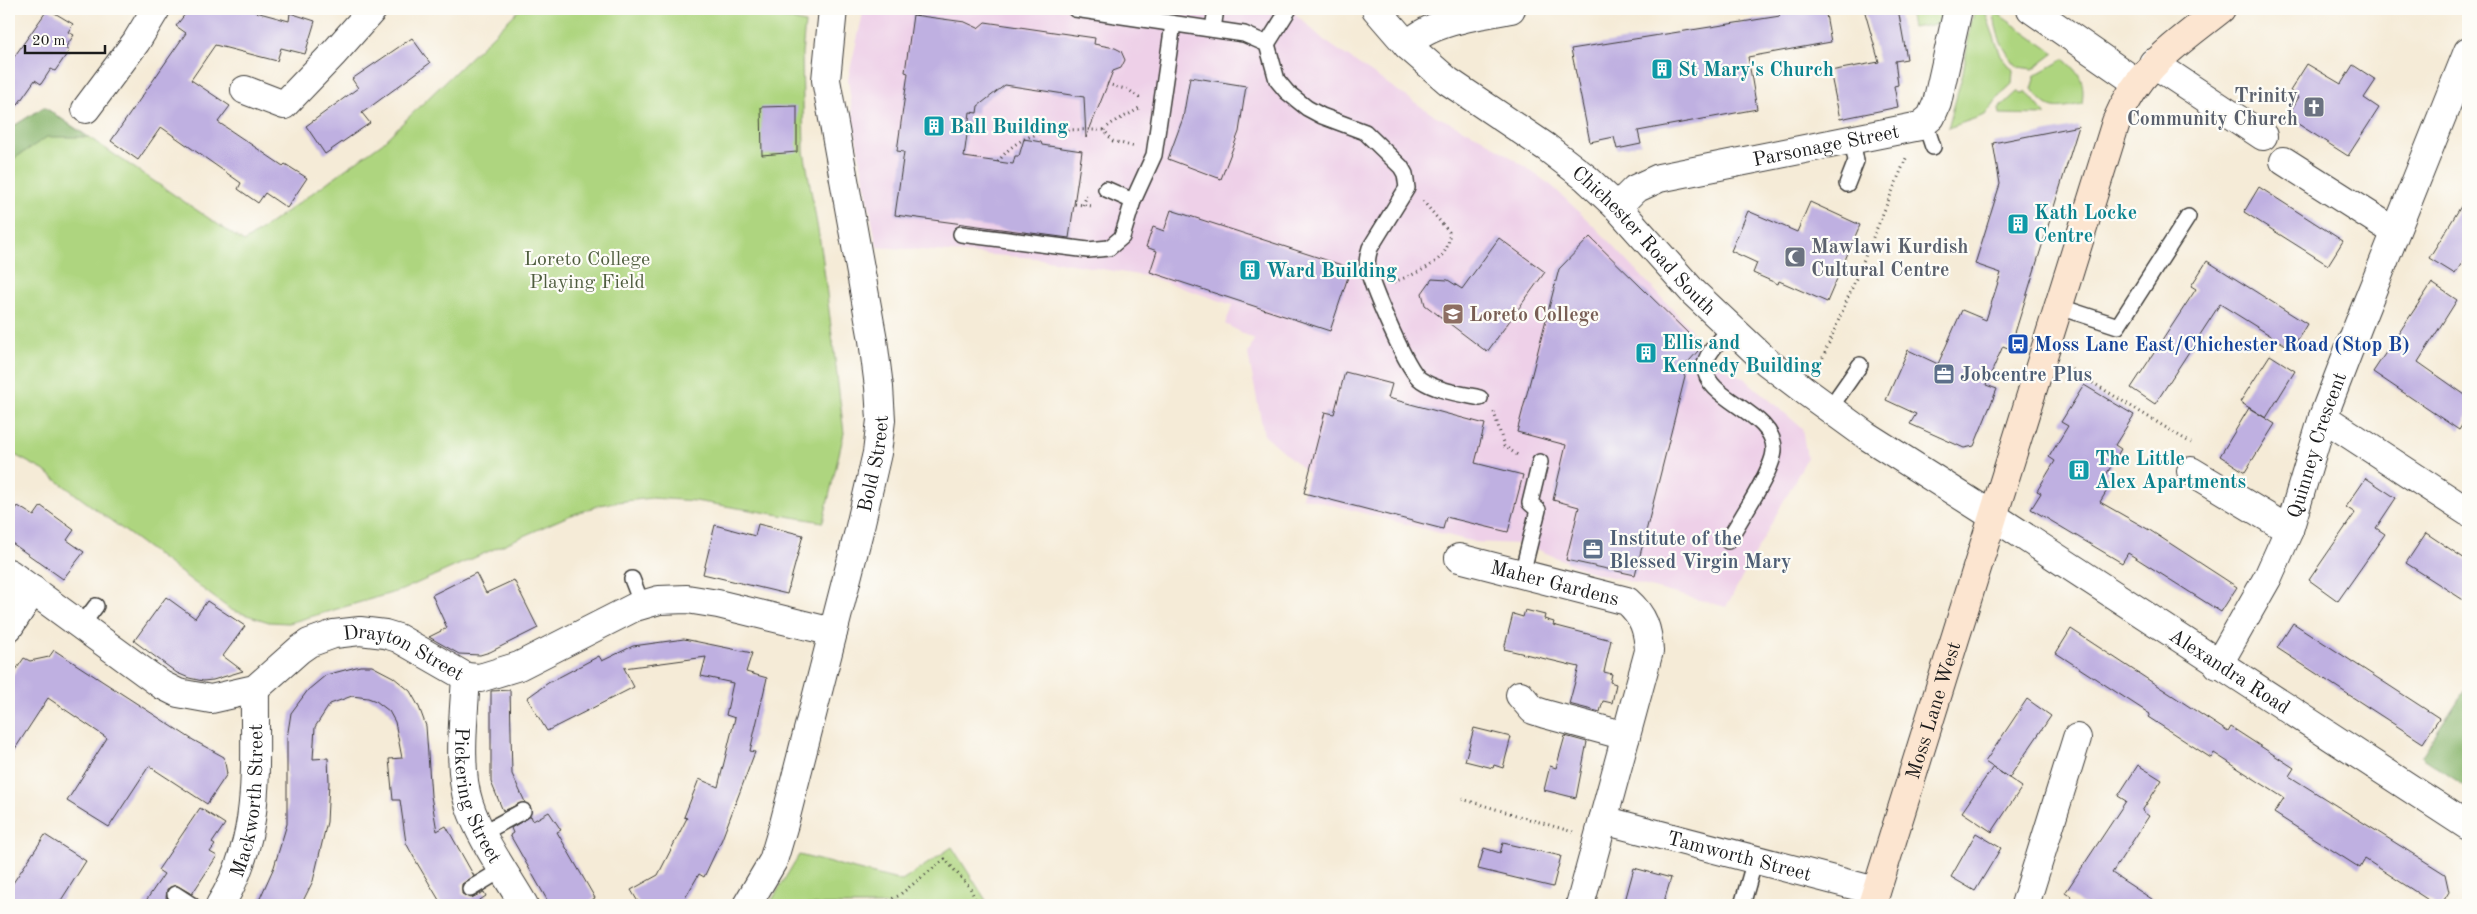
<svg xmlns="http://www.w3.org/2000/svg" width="2477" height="914" viewBox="0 0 2477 914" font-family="'Old Standard TT',serif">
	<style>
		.built { fill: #eed0e8 }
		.green { fill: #aed57f; stroke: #65784e }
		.forest { fill: #8ab66e; stroke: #536945 }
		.building { fill: #bfb0e1 }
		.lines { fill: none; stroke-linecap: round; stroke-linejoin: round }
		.service-casing { stroke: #3d3b38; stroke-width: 18 }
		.minor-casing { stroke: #3d3b38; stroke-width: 30 }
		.tertiary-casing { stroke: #3d3b38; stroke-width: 30 }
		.secondary-casing { stroke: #3d3b38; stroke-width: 30 }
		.path { stroke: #3d3b38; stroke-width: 3; stroke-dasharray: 1 4; stroke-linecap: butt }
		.service { stroke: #fff; stroke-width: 15 }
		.minor { stroke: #fff; stroke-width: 28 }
		.tertiary { stroke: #fff; stroke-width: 28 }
		.secondary { stroke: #fce5d0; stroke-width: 28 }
		.labels { text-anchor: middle; stroke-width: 4.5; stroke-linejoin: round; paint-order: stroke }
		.culture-label { font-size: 20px; font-weight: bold; fill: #0d838f; stroke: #fdfcf7; text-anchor: start }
		.worship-label { font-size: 20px; font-weight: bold; fill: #5b616d; stroke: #fdfcf7; text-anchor: end }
		.street-label { font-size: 20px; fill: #1c1c1c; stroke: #fdfcf7 }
		.park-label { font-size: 20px; fill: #4f5d3f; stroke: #fdfcf7 }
		.education-label { font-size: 20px; font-weight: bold; fill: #785e54; stroke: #fdfcf7; text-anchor: start }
		.transit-label { font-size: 20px; font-weight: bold; fill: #164399; stroke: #fdfcf7; text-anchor: start }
		.service-label { font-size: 20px; font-weight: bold; fill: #4e5e75; stroke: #fdfcf7; text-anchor: start }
	</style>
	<rect width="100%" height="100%" fill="#fdfcf7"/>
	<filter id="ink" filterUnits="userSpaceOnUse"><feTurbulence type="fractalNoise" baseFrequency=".02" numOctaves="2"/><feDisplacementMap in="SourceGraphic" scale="10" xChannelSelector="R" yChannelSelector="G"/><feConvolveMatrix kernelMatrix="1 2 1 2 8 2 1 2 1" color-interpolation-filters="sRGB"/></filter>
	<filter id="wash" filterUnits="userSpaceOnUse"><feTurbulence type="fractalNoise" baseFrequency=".0096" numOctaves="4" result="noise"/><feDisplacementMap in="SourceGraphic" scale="20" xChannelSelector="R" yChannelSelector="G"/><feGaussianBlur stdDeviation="1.12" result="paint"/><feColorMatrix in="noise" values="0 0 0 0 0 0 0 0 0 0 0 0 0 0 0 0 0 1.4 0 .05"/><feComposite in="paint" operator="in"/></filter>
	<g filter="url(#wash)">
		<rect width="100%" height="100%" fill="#f5ebd7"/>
		<polygon class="built" points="864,9 1290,9 1325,41 1432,114 1482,138 1524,166 1552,186 1602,234 1689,327 1704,353 1716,364 1745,379 1802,428 1807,458 1726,607 1585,570 1539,550 1519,544 1474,542 1302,497 1308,473 1264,435 1248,354 1254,339 1225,324 1233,305 1150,277 1035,258 877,247 855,132 848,79"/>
		<g class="green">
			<polygon points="520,9 750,9 805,23 802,54 804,151 822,253 844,433 823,522 695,501 652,498 617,502 600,505 566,517 402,590 289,623 269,622 231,610 43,470 9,452 9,129 44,107 244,242 382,143"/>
			<polygon points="1909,9 1942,9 1938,24 1912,28"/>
			<polygon points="1980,9 1984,9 2001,56 2013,70 2012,84 2001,94 1985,115 1948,128 1963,73 1971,23 1974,13"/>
			<path d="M1994,11l60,42 -21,16 -15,-2c-15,-16 -23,-34 -24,-56z"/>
			<path d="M2064,59c17,14 21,23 18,45 -28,5 -32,8 -50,-15l3,-10 -1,-3z"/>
			<polygon points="2026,91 2046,115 2000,114 1999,109 2017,92 2023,93"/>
			<polygon points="952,847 989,905 769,905 799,855 902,881"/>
		</g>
		<g class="forest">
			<polygon points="44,107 88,137 47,137 9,162 9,129"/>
			<polygon points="2468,685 2468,788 2421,757"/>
		</g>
		<g id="blocks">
			<g class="building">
				<polygon points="48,9 73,24 68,32 74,35 65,48 69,51 55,71 51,69 41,84 35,80 9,117 9,64"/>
				<polygon points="189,9 245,9 289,21 290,13 315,21 305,54 281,48 277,61 215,45 191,80 230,106 218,122 283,166 285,164 307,178 287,208 265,193 258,203 238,189 241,183 161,127 138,160 111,141 186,33 176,26"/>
				<polygon points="1778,9 1825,9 1831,42 1748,57 1757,109 1638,131 1641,144 1617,149 1614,137 1590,142 1571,49 1780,16"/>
				<polygon points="1864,9 1898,9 1907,59 1895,61 1898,85 1894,86 1898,107 1840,119 1830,71 1879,62"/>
				<polygon points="913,15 965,22 978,28 985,22 1095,38 1094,44 1115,48 1121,51 1125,60 1121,68 1113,71 1086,138 1084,97 1005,85 978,106 977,113 970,112 964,157 1013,164 1015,156 1019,156 1024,139 1041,142 1042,145 1082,151 1069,238 895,215 904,152 897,151 908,73 905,72"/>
				<polygon points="412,38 430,63 362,113 370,123 325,154 306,126 358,88 352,79"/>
				<polygon points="2307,64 2341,84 2353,65 2376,80 2364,98 2379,108 2348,156 2292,120 2296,114 2291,110 2299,97 2290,91"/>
				<polygon points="1190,77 1246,86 1239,132 1221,179 1168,159 1183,118"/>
				<polygon points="797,106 797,152 762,155 761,107"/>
				<polygon points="2079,126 2010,349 2003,346 1986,385 1997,389 1974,446 1964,448 1910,424 1916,414 1886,400 1908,350 1938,364 1962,310 1986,320 2001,273 1975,264 2000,184 1993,143"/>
				<polygon points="2259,187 2343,241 2328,265 2244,212"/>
				<polygon points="2468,195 2468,253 2455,274 2429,258"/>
				<polygon points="1810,202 1860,225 1827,302 1779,281 1778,284 1753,273 1757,263 1731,251 1748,211 1797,232"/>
				<polygon points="1171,210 1351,268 1330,331 1150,272 1157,251 1146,247 1153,227 1164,231"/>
				<polygon points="1590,237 1694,339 1698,351 1681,370 1685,377 1635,575 1566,560 1579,507 1553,500 1566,445 1517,432 1559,269"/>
				<polygon points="1499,238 1545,272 1487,352 1425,305 1422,293 1432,279 1448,280 1462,289"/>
				<polygon points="2207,261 2307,324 2292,349 2220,304 2155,404 2131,388 2196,289 2191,286"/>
				<polygon points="2432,283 2457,300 2418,362 2468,397 2468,416 2459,430 2373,372"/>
				<polygon points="2270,355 2295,371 2266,418 2240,402"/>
				<polygon points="1345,372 1392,384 1388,398 1485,424 1475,463 1523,475 1508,532 1446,517 1443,529 1304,493 1325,412 1334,414"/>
				<polygon points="2084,385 2134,415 2115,445 2121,449 2103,480 2111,484 2100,502 2151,531 2237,587 2221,612 2128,553 2122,563 2031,509 2041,493 2037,491 2055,461 2049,457 2068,426 2061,422"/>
				<polygon points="2249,408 2275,424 2245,472 2220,456"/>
				<polygon points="2366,478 2396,498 2376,528 2385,534 2338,601 2309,580 2355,513 2346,507"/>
				<polygon points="18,506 34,516 41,506 74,530 67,540 84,552 63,579 9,541 9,520"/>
				<polygon points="758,524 803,535 787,594 703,574 715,525 755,536"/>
				<polygon points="2426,533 2468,561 2468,603 2406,563"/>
				<polygon points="476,573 486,593 514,580 538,628 490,652 480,655 459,654 429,637 447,628 432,595"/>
				<polygon points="166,597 195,618 207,601 245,626 223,656 243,671 213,680 203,681 189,678 177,673 134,641"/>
				<polygon points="1525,610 1545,615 1544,619 1554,622 1553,625 1611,640 1604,672 1612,674 1610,682 1616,684 1612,703 1603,701 1600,712 1569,704 1579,667 1504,649 1513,614 1523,617"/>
				<polygon points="2293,623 2439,718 2423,743 2277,648"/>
				<polygon points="2071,629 2228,732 2231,727 2294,768 2289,776 2445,874 2449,892 2441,905 2436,905 2365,859 2360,868 2274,813 2284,798 2214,753 2211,758 2148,717 2150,714 2056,653"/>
				<polygon points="684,639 752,653 746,672 767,678 750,751 755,752 722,839 704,877 699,874 684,900 674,905 640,905 631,890 658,875 687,818 684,817 699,779 718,787 735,718 726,715 733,683 701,676 706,657 624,668 634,687 547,731 527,698 548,683 599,656 602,661 633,646"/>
				<polygon points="54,650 193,740 224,757 227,774 207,804 149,766 109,827 67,801 107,738 48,698 9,758 9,680 24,658 30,661 49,657"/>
				<polygon points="360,666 372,666 393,677 410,691 419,707 426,726 431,796 437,831 446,826 474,876 462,884 462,894 471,898 484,892 486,896 472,905 442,905 417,863 406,843 400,800 393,800 389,759 402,758 395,722 389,711 376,701 368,698 352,696 330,704 315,727 313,759 328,758 329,782 327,822 313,881 301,905 257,905 274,867 287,824 287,738 291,713 308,690 326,675"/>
				<polygon points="510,690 512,774 525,802 503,811 491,782 491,691"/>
				<polygon points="2027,699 2051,716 2009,778 1985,762"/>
				<polygon points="1474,728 1511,737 1503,768 1494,765 1493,768 1465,761"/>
				<polygon points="1565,736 1587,742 1576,798 1544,790 1550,766 1556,768"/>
				<polygon points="2138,765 2162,780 2142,811 2149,816 2112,873 2161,905 2083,905 2065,893 2126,801 2118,796"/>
				<polygon points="1993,767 2022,787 1992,832 1962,812"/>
				<polygon points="200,808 225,824 212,843 215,845 210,852 217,856 192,894 176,885 167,889 166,898 175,905 143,905 164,874 158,870"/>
				<polygon points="549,812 561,830 557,832 595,898 583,905 550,905 510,835 513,833 511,828 531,816 533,821"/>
				<polygon points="1976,833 2001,848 1975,891 1951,877"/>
				<polygon points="45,835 86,861 58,905 9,905 9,889"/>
				<polygon points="1503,843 1561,856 1553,887 1478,869 1484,848 1500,853"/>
				<polygon points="1634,868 1671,878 1663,905 1639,905 1625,901"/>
			</g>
		</g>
	</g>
	<g filter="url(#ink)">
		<use href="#blocks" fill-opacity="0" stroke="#3d3b38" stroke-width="1"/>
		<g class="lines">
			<g class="service-casing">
				<g id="service">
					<path d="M1075,9l169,25 23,10 10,36 10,12 20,16 15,8 43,16 36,35 4,7 2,14 -37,60c-2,7 -4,14 -2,22 5,19 39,101 53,110 16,11 41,14 59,18"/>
					<polyline points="1213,29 1216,9"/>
					<polyline points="1267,44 1289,9"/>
					<polyline points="1925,123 1933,147"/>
					<polyline points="1847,184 1856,161 1852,139"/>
					<polyline points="1106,189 1133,201"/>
					<polyline points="961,234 1088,250 1109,248 1122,237 1133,201 1154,155 1173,24"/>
					<polyline points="2057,306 2118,326 2188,217"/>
					<polyline points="1830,408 1860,365"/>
					<path d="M1728,541c10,-19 47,-73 46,-92 0,-37 -70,-49 -69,-83 0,-13 18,-28 26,-38"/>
					<polyline points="1522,574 1538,510 1530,503 1540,462"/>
					<polyline points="632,579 642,605"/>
					<polyline points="81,626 96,606"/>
					<polyline points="483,833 523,811"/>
					<polyline points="470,889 503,869"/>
					<polyline points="175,894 192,905"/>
					<polyline points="1742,905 1755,860"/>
				</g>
			</g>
			<g class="minor-casing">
				<g id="minor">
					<polyline points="2031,9 2136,82"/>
					<path d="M1408,46c17,-24 75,-32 103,-37"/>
					<polyline points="2153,63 2263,136"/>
					<polyline points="245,90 284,105 334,53 373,9"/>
					<polyline points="86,109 136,42 156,9"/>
					<polyline points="2284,161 2394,231"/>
					<path id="s1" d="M1617,207l18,-18 24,-11 261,-52 11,-9 6,-14 21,-94"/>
					<polyline points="2323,417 2468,512"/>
					<polyline points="2191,471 2289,530"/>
					<path id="s2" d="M1459,558l168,43c17,15 21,29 22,50l-69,254"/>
					<path id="s3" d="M9,573l153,112 16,8 33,6 44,-10 44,-39 10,-7 25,-9 26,-3 25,3 13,4 68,39 14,1 39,-12 116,-59 24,-7 28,-1 31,5 115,28"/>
					<polyline points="9,627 33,590"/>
					<path id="s4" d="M2218,665l50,-88 21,-47 34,-113 35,-91 110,-275"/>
					<path id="s5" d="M466,677c-2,38 -9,91 3,127 11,34 37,70 55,101"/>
					<polyline points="1520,695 1533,710 1545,714 1626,736"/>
					<path id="s6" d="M1603,820l273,71"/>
					<path id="s7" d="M220,905c43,-69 34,-137 35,-216"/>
					<polyline points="2025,905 2077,738"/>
				</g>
			</g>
			<g class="tertiary-casing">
				<g id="tertiary">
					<path id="s8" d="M1376,9l32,37 40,35 98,66 40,31 31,29 77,86 73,69 41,31 59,43 126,80 475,310"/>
					<path id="s9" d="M747,905l26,-44 11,-37 75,-293 18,-78 4,-33 -2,-33 -6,-47 -47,-260 7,-71"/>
				</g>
			</g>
			<g class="secondary-casing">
				<g id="secondary">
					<path id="s10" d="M1872,905l244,-783c23,-55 61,-78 105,-113"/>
				</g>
			</g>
			<g class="path">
				<polyline points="1107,84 1129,90 1142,100"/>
				<path d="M1104,130c11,-11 23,-13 35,-22"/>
				<path d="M998,162c26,-37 66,-32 106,-32l9,11 22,6"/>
				<polyline points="1075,204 1093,206"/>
				<polyline points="1083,205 1087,195"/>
				<path d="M1394,282c22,-9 58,-20 55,-50l-26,-31"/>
				<polyline points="1819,367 1907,156"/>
				<polyline points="2067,367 2191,443"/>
				<polyline points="1494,412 1504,446 1519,456"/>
				<polyline points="1462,799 1573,832"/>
				<polyline points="879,905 898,896 945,859 970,888 978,905"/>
			</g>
			<use href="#service" class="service"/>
			<use href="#minor" class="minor"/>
			<use href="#tertiary" class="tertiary"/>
			<use href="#secondary" class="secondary"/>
		</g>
	</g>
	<defs>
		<g id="building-square" transform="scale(1.125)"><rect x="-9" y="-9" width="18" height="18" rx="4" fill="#0f9aa8" stroke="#fdfcf7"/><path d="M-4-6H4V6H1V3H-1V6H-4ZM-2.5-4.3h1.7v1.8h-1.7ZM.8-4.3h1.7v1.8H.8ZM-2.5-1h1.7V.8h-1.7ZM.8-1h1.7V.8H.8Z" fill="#fff"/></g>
		<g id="church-square" transform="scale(1.125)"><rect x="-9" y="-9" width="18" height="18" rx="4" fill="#6b7280" stroke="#fdfcf7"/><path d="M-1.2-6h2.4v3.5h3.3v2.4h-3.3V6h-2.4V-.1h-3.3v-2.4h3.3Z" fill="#fff"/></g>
		<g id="mosque-square" transform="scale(1.125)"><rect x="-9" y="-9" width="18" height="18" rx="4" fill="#6b7280" stroke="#fdfcf7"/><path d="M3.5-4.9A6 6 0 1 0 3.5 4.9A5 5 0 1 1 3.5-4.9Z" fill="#fff"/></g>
		<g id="university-square" transform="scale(1.125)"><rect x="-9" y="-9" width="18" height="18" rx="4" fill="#8d6e63" stroke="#fdfcf7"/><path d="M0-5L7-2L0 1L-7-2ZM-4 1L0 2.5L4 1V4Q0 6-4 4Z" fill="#fff"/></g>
		<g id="bus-square" transform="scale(1.125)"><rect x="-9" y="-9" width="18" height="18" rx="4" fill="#1a4fb4" stroke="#fdfcf7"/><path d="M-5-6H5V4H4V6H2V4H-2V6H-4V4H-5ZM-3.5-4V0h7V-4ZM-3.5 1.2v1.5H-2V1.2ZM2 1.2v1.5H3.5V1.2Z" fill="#fff"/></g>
		<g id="office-square" transform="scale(1.125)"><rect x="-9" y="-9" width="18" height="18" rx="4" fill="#5c6f8a" stroke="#fdfcf7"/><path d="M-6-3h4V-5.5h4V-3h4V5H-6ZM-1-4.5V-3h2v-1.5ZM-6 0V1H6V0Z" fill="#fff"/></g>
	</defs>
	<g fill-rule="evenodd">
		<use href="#building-square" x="1662" y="69"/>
		<use href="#church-square" x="2314" y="107"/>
		<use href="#building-square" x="934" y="126"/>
		<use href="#building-square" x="2018" y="224"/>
		<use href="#mosque-square" x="1795" y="257"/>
		<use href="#building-square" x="1250" y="270"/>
		<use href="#university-square" x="1453" y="314"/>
		<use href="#bus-square" x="2018" y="344"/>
		<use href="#building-square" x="1646" y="353"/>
		<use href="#office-square" x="1944" y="374"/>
		<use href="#building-square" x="2079" y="470"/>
		<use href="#office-square" x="1593" y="549"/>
	</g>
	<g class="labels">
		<g class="culture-label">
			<text x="1678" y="76">St Mary's Church</text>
			<text x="950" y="133">Ball Building</text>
			<text x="2034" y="219">Kath Locke<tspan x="2034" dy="23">Centre</tspan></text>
			<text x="1266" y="277">Ward Building</text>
			<text x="1662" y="349">Ellis and<tspan x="1662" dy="23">Kennedy Building</tspan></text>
			<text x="2095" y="465">The Little<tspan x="2095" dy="23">Alex Apartments</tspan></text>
		</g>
		<g class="worship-label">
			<text x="2298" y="102">Trinity<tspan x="2298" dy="23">Community Church</tspan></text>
			<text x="1811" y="253" text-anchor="start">Mawlawi Kurdish<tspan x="1811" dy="23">Cultural Centre</tspan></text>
		</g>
		<g class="street-label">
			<text dy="7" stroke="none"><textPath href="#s1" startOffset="222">Parsonage Street</textPath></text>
			<text dy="7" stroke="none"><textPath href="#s8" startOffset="356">Chichester Road South</textPath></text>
			<text dy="7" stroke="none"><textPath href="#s4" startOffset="242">Quinney Crescent</textPath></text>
			<text dy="7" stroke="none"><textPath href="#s9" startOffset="461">Bold Street</textPath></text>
			<text dy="7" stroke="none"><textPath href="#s2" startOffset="99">Maher Gardens</textPath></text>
			<text dy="7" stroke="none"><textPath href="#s3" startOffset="458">Drayton Street</textPath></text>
			<text dy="7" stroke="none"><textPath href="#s8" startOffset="1086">Alexandra Road</textPath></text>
			<text dy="7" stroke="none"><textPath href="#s10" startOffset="204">Moss Lane West</textPath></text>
			<text dy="7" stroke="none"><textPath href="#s5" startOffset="121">Pickering Street</textPath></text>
			<text dy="7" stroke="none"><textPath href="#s7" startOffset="110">Mackworth Street</textPath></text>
			<text dy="7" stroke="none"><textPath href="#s6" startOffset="141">Tamworth Street</textPath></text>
		</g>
		<g class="park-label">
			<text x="587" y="265">Loreto College<tspan x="587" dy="23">Playing Field</tspan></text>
		</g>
		<g class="education-label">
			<text x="1469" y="321">Loreto College</text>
		</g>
		<g class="transit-label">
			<text x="2034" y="351">Moss Lane East/Chichester Road (Stop B)</text>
		</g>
		<g class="service-label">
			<text x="1960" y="381">Jobcentre Plus</text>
			<text x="1609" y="545">Institute of the<tspan x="1609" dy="23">Blessed Virgin Mary</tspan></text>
		</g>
	</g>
	<rect width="2477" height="914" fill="none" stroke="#fdfcf7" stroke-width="30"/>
	<path d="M25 45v8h80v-8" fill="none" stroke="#1c1c1c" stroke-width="2.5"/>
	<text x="32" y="45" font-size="15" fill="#1c1c1c" stroke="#fdfcf7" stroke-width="4" paint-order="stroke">20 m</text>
</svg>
